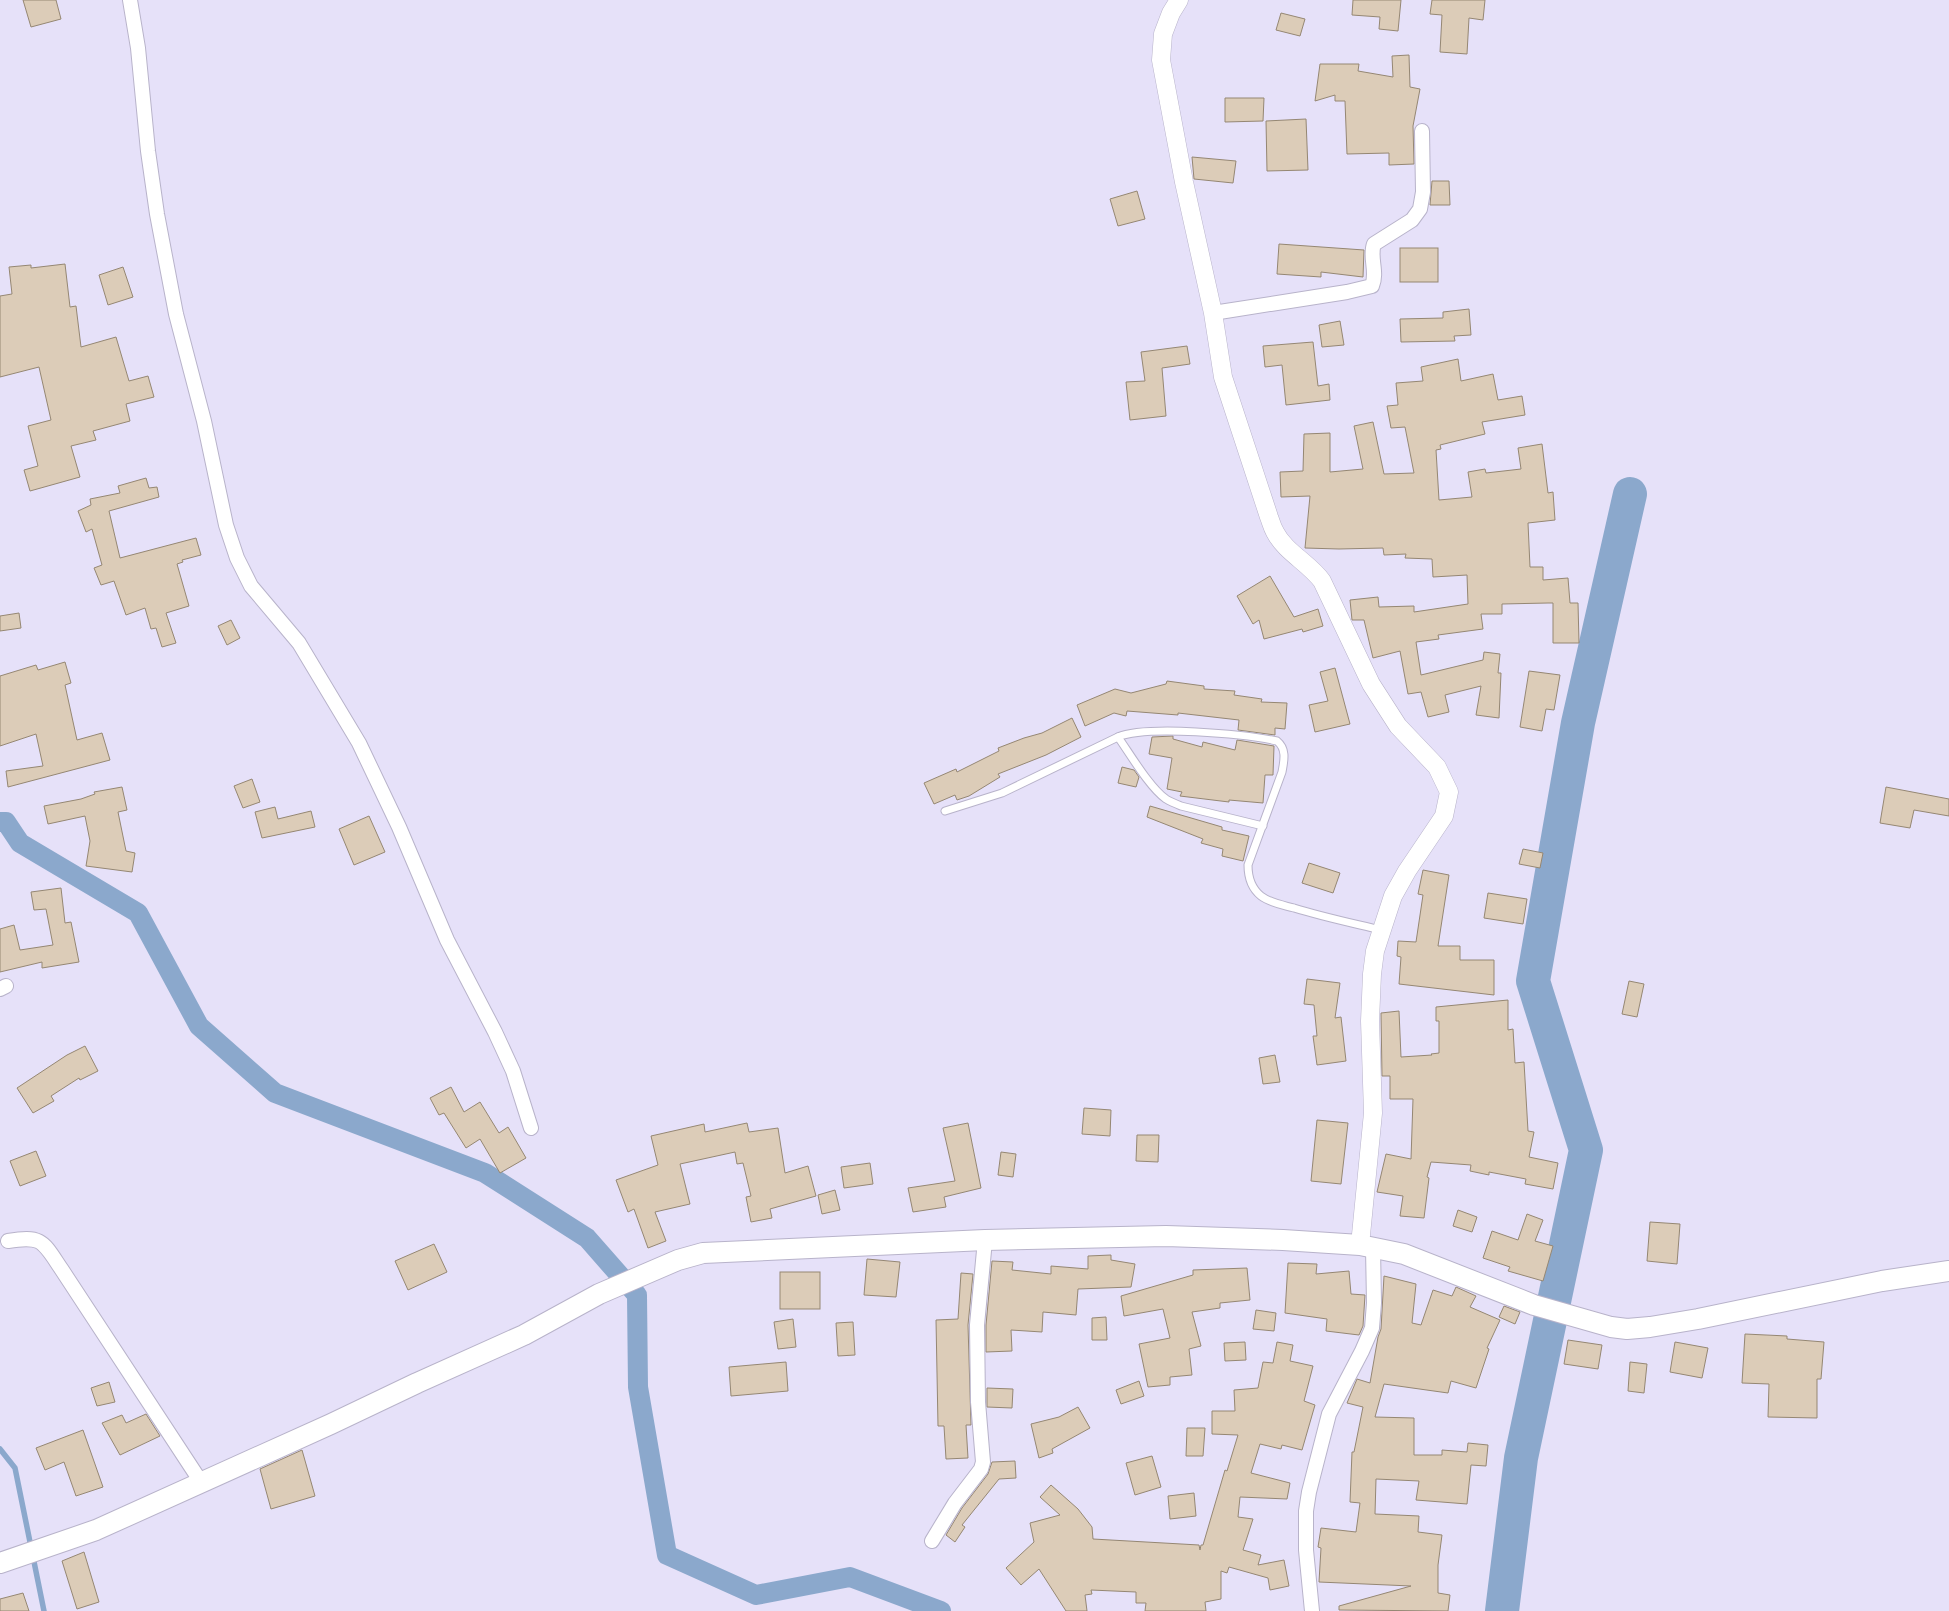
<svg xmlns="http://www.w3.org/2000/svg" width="1949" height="1611" viewBox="0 0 1949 1611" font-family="Quicksand,sans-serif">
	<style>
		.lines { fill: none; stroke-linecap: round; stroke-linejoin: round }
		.stream { stroke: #8ba8cc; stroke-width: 5.5 }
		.canal { stroke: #8ba8cc; stroke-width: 20 }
		.river { stroke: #8ba8cc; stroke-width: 34 }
		.building { fill: #dcccb8; stroke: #958773 }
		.service-casing { stroke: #b8b3ca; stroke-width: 9 }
		.minor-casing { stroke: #b8b3ca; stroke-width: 16 }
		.tertiary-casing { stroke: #b8b3ca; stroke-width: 19 }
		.secondary-casing { stroke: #b8b3ca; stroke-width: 22 }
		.service { stroke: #fff; stroke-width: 7 }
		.minor { stroke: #fff; stroke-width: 14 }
		.tertiary { stroke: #fff; stroke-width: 18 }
		.secondary { stroke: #fff; stroke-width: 20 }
	</style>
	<rect width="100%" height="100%" fill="#e6e1f9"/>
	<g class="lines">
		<polyline class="stream" points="0,1449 15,1468 44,1611"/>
		<polyline class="canal" points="0,822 6,822 20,843 138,913 199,1026 275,1093 485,1173 587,1238 637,1295 638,1387 667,1555 756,1595 850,1577 941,1611"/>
		<polyline class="river" points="1502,1611 1521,1458 1586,1150 1533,981 1578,723 1630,494"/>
	</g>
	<g class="building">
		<polygon points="23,0 56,0 61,19 31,27"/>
		<polygon points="1353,0 1401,0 1398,31 1379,29 1380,17 1352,15"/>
		<polygon points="1432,0 1485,0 1483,20 1469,18 1467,54 1440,52 1442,15 1430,14"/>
		<polygon points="1281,13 1305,19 1300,36 1276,30"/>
		<polygon points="1409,55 1410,87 1420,89 1413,126 1414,164 1389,165 1389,153 1347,154 1345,101 1335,101 1335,95 1315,101 1320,64 1359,64 1358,71 1393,77 1392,56"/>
		<polygon points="1225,98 1264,98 1263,121 1225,122"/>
		<polygon points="1306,119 1308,170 1267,171 1266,121"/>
		<polygon points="1192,157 1236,161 1233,183 1194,179"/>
		<polygon points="1432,181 1449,181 1450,205 1430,205"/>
		<polygon points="1137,191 1145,219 1118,226 1110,199"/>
		<polygon points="1279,244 1364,250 1363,277 1321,272 1321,277 1277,274"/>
		<rect x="1400" y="248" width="38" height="34"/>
		<polygon points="65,264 70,307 76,306 81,347 116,337 129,381 148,376 154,397 126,404 130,421 93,431 96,440 71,446 80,477 30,491 24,470 38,466 28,426 51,420 39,367 0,377 0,296 12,294 9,267 31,265 31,268"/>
		<polygon points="123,267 133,297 108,305 99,275"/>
		<polygon points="1469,309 1471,335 1454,336 1455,341 1401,342 1400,319 1443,318 1443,312"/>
		<polygon points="1340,321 1344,345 1322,347 1319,325"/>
		<polygon points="1313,342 1318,386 1329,384 1330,400 1286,405 1282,365 1265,367 1263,346"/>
		<polygon points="1187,346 1190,364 1162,368 1166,416 1130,420 1126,382 1145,381 1141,352"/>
		<polygon points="1458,359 1461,381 1493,374 1498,400 1522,396 1525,415 1482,422 1485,434 1440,445 1441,449 1436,450 1439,500 1472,497 1468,472 1485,469 1486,473 1521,469 1518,448 1542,444 1548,493 1553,492 1555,520 1528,523 1530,567 1543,567 1543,580 1568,578 1570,603 1578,603 1579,643 1553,643 1553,603 1548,603 1502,604 1502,614 1481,614 1483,629 1438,635 1439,639 1416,642 1421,675 1483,660 1484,652 1500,654 1498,673 1501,673 1499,718 1476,715 1481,686 1445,695 1449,712 1428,717 1421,692 1408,694 1400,651 1373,658 1364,620 1352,620 1350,600 1378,597 1379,607 1414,606 1414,612 1468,604 1467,575 1433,577 1432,559 1405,558 1406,554 1384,555 1383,548 1339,549 1305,548 1310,496 1281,497 1280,472 1303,471 1304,434 1330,433 1330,472 1363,469 1354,426 1373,422 1384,474 1414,473 1405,427 1391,428 1387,406 1398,405 1396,383 1423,381 1421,367"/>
		<polygon points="146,478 149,488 157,487 159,497 109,511 120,558 196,538 201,555 182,560 183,562 177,564 189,606 166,613 176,643 162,647 156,628 151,629 145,608 126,615 114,581 101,585 94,568 102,565 92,529 86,532 78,511 91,505 90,499 120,493 118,486"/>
		<polygon points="1270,576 1294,617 1318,609 1323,626 1303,632 1302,629 1264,639 1259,620 1253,624 1237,596"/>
		<polygon points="19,613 21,628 0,631 0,616"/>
		<polygon points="231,620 240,638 227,645 218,626"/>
		<polygon points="65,662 71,683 65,685 77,740 102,733 110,760 8,787 6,771 43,766 36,734 0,746 0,676 36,665 38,670"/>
		<polygon points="1335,668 1350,724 1315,732 1309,705 1328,701 1320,672"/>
		<polygon points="1529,671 1560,675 1554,710 1546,709 1542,731 1520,727"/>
		<polygon points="1167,681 1204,686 1204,689 1235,691 1234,695 1262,699 1261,702 1287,703 1285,729 1275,728 1275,735 1238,730 1239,720 1178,713 1178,715 1127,711 1126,716 1114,713 1085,726 1077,705 1115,689 1131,693 1166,684"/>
		<polygon points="1072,718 1081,737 1046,755 998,774 1000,777 969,796 957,800 955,795 934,804 924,783 956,769 957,772 999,751 998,748 1024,738 1042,733"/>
		<polygon points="1173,736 1173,739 1202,747 1203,742 1235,750 1237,740 1274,746 1273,775 1265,775 1263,803 1229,800 1229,802 1180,796 1182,792 1167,789 1172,758 1149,754 1152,737"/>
		<polygon points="1122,767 1134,770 1139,777 1136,787 1118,783"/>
		<polygon points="252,779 260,802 243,808 234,786"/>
		<polygon points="122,787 127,810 118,812 126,851 135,853 132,872 86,866 90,841 85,816 48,824 44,806 81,799 95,794 94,792"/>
		<polygon points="1886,787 1949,799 1949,816 1914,810 1910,828 1880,823"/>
		<polygon points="1150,806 1222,827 1222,830 1249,836 1243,861 1222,856 1223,849 1201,843 1203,839 1147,817"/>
		<polygon points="275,807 278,819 311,811 315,827 262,838 255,812"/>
		<polygon points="369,816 385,852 354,865 339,829"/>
		<polygon points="1523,849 1543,853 1540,868 1519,864"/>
		<polygon points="1309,863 1340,873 1333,893 1302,883"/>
		<polygon points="1423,870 1449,875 1438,946 1460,946 1460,960 1494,960 1494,995 1399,984 1401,957 1397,956 1398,941 1416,942 1423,895 1418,894"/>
		<polygon points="61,888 65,923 71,922 79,962 42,968 42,962 0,972 0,929 14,925 20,950 53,945 46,909 34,910 31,892"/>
		<polygon points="1488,893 1527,899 1523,924 1484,918"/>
		<polygon points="1307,979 1340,983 1335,1018 1341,1017 1346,1061 1317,1065 1313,1036 1317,1036 1314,1005 1304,1004"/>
		<polygon points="1629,981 1644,984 1637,1017 1622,1014"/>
		<polygon points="1508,1000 1508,1030 1513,1029 1515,1063 1524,1062 1528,1131 1534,1132 1529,1157 1558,1163 1553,1189 1525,1184 1526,1179 1489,1172 1489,1175 1470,1171 1471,1165 1431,1162 1427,1177 1429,1178 1424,1218 1400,1216 1403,1196 1377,1192 1386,1154 1411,1159 1413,1099 1390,1099 1390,1076 1382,1076 1381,1013 1399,1011 1401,1057 1432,1055 1431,1054 1439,1053 1439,1021 1436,1021 1436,1007"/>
		<polygon points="85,1046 98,1071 80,1080 79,1078 51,1096 54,1101 33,1113 17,1088 67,1055"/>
		<polygon points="1275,1055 1280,1082 1263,1084 1259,1058"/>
		<polygon points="451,1087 464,1112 480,1102 499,1133 508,1127 526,1158 500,1173 480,1139 466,1148 444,1113 439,1115 430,1098"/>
		<polygon points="1084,1108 1111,1110 1110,1136 1082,1134"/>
		<polygon points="1317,1120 1348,1123 1341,1184 1311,1181"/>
		<polygon points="747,1123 749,1132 778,1128 785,1173 808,1166 816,1196 770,1209 772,1218 751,1222 746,1197 751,1196 743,1163 737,1164 735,1152 680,1164 690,1204 655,1212 666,1241 648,1248 634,1209 628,1212 616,1180 658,1165 651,1136 704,1124 705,1132"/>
		<polygon points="968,1123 981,1188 944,1197 946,1207 913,1212 908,1188 955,1181 943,1128"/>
		<polygon points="1137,1135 1159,1135 1158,1162 1136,1161"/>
		<polygon points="36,1151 46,1176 20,1186 10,1161"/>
		<polygon points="1001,1152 1016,1154 1013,1177 998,1175"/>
		<polygon points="870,1163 873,1184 844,1188 841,1167"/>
		<polygon points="835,1190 840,1210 822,1214 818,1195"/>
		<polygon points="1458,1210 1477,1217 1472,1232 1453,1226"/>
		<polygon points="1527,1214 1543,1220 1535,1241 1553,1246 1543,1281 1508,1271 1510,1267 1483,1258 1492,1231 1518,1240"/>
		<polygon points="1650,1222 1680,1224 1677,1264 1647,1261"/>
		<polygon points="434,1244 447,1272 408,1290 395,1261"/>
		<polygon points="1111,1255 1111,1260 1135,1264 1131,1287 1078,1289 1076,1315 1043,1312 1042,1332 1011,1330 1012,1351 986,1352 986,1325 992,1261 1013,1262 1012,1270 1051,1274 1051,1266 1088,1269 1088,1256"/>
		<polygon points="867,1259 900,1262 896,1297 864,1295"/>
		<polygon points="1288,1263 1317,1264 1316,1274 1349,1271 1351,1294 1365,1295 1363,1326 1359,1335 1326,1331 1327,1319 1285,1313"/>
		<polygon points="1247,1268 1250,1300 1220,1303 1220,1308 1192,1312 1201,1346 1189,1349 1192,1375 1170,1377 1170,1385 1148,1387 1139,1344 1170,1338 1163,1309 1124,1316 1121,1296 1193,1275 1193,1270"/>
		<rect x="780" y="1272" width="40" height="37"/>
		<polygon points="961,1273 973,1274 968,1325 971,1425 966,1425 968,1458 946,1459 944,1426 938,1426 936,1320 958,1319"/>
		<polygon points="1384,1276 1416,1284 1412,1323 1421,1325 1433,1290 1452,1296 1456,1287 1476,1296 1470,1307 1500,1320 1487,1348 1489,1349 1476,1388 1451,1381 1448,1393 1384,1384 1375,1417 1414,1418 1414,1455 1442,1455 1442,1450 1467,1452 1468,1443 1488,1445 1486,1466 1471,1465 1467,1504 1416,1500 1419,1481 1376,1479 1375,1514 1419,1516 1418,1532 1442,1535 1438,1565 1438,1593 1450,1595 1448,1611 1339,1610 1339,1606 1411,1586 1319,1582 1321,1548 1318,1547 1321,1528 1356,1532 1360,1503 1350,1502 1352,1452 1354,1452 1363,1407 1347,1403 1357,1379 1370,1383 1378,1337 1381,1329"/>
		<polygon points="1504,1306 1520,1312 1515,1324 1499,1317"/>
		<polygon points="1256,1310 1276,1313 1274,1331 1253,1329"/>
		<polygon points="1106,1317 1107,1340 1092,1340 1092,1318"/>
		<polygon points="793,1319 796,1347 778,1349 774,1322"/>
		<polygon points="853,1322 855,1355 838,1356 836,1323"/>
		<polygon points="1745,1334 1787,1336 1787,1339 1824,1342 1821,1379 1817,1379 1817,1418 1768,1417 1769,1384 1742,1383"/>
		<polygon points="1568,1340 1602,1345 1598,1369 1564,1364"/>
		<polygon points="1245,1342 1246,1360 1225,1361 1224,1343"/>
		<polygon points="1277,1342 1293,1345 1290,1361 1313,1366 1304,1401 1315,1405 1302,1450 1282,1445 1281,1449 1260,1444 1251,1473 1290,1483 1287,1499 1240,1497 1238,1517 1253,1519 1243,1550 1261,1555 1258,1565 1284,1560 1289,1586 1270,1590 1268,1578 1229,1567 1227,1573 1221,1571 1221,1599 1205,1602 1206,1611 1145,1611 1146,1603 1136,1603 1136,1592 1091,1590 1092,1594 1085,1595 1087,1611 1066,1611 1039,1569 1021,1585 1006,1568 1034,1542 1030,1523 1060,1515 1040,1497 1051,1485 1078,1509 1092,1527 1093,1539 1199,1545 1200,1550 1201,1545 1203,1545 1225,1470 1227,1471 1238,1435 1212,1434 1212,1411 1235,1411 1234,1390 1258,1388 1263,1362 1273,1363"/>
		<polygon points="1675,1342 1708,1348 1702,1378 1670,1372"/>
		<polygon points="786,1362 788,1391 731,1396 729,1367"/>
		<polygon points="1630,1362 1647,1364 1644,1393 1628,1391"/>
		<polygon points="1139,1381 1144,1396 1121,1404 1116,1390"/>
		<polygon points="109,1382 115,1402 97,1406 91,1388"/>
		<polygon points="987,1388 1013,1389 1012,1408 987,1407"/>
		<polygon points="1078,1407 1090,1428 1052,1449 1053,1453 1039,1458 1031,1424 1059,1417"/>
		<polygon points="146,1414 160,1436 120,1455 102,1423 122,1415 126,1423"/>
		<polygon points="1187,1428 1205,1428 1203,1456 1186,1456"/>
		<polygon points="83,1430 103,1487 76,1496 64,1462 45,1470 36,1448"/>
		<polygon points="302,1450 315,1496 271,1509 260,1469"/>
		<polygon points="1152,1456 1161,1487 1135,1495 1126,1463"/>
		<polygon points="1015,1461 1016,1478 999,1479 962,1525 965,1527 955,1542 946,1535 962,1508 988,1474 992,1462"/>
		<polygon points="1194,1493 1196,1516 1170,1519 1168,1496"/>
		<polygon points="84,1552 99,1602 77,1609 62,1561"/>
		<polygon points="23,1593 29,1611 0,1611 0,1599"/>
	</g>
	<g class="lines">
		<g class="service-casing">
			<g id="service">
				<path d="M1118,737c12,17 32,51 48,62 5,3 10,5 15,7l82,20"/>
				<path d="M945,811l57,-18 116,-56c28,-12 127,-3 159,4 10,8 7,20 5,31l-34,93c0,13 3,23 13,31 9,7 22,9 33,12 29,9 58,15 87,22"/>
			</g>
		</g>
		<g class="minor-casing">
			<g id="minor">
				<polyline points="130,0 138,48 148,151 157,214 176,314 204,421 226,525 237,558 251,586 299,643 359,743 399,827 447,940 495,1032 513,1071 531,1128"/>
				<path d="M1213,313l134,-21 25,-6c6,-14 -3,-29 2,-42l38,-24 8,-11 3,-17 -1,-61"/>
				<polyline points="0,989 6,986"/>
				<path d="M8,1241c35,-6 35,1 54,29l139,212"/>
				<polyline points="932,1541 955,1503 981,1469 983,1462 978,1402 977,1325 985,1240"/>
				<polyline points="1312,1611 1306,1550 1306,1511 1309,1492 1329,1414 1362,1351 1372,1328 1374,1303 1373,1248"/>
			</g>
		</g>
		<g class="tertiary-casing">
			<path id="tertiary" d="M1179,0l-8,13 -8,21 -2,26 23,122 29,131 10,64 46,140c2,5 3,10 6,15 10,20 34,31 47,49l49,103 27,42 39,41 12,25 -5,24 -37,55 -14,25 -18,55 -3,23 -2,47 3,92 -13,132"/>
		</g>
		<g class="secondary-casing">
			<polyline id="secondary" points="0,1563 96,1530 331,1424 417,1383 524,1335 599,1294 678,1260 703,1253 985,1240 1166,1236 1283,1240 1360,1245 1404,1254 1534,1305 1611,1327 1627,1329 1650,1327 1698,1319 1882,1281 1949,1271"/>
		</g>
		<use href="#service" class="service"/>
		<use href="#minor" class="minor"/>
		<use href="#tertiary" class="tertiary"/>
		<use href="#secondary" class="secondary"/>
	</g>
</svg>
